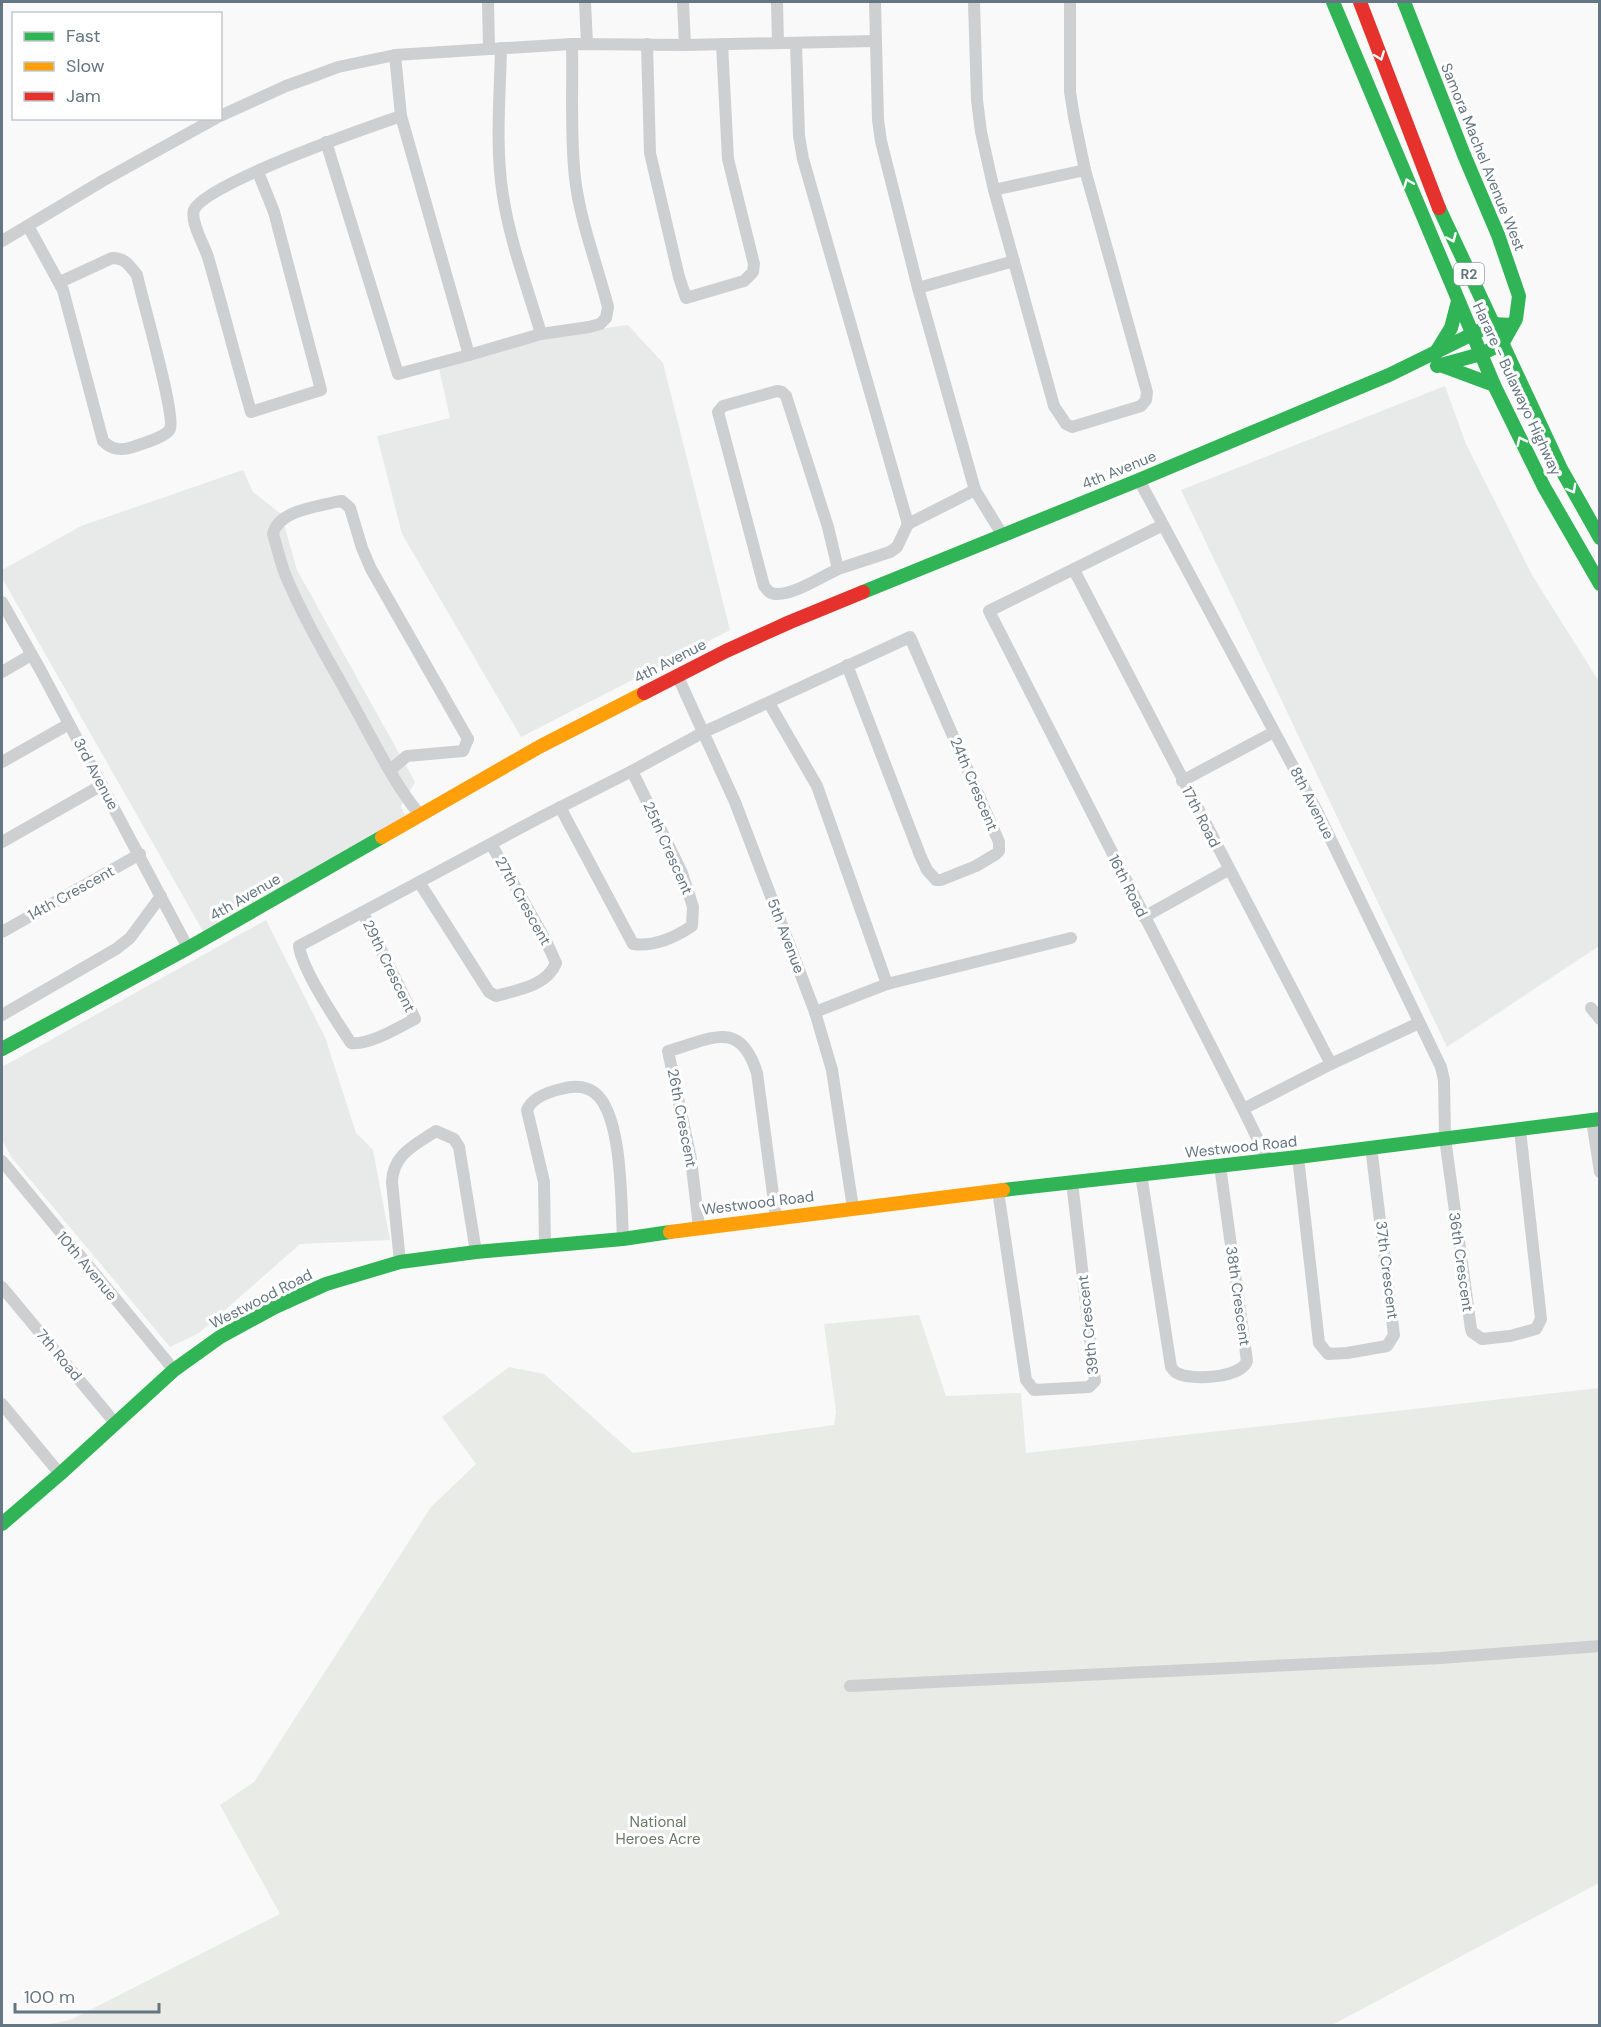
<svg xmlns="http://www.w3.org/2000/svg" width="1601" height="2027" viewBox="0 0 1601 2027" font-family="'DM Sans',sans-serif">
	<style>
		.built { fill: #e8e9e9 }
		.green { fill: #e8ebe6 }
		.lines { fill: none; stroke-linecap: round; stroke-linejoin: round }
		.street { stroke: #cecfd0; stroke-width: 12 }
		.fast { stroke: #30b455; stroke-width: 14 }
		.slow { stroke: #ff9f0a; stroke-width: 14 }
		.jam { stroke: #e5322d; stroke-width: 14 }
		.oneway { stroke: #fff }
		.labels { text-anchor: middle; stroke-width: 6; stroke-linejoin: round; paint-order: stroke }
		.shield { fill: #fff; stroke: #939fa8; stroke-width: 1.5 }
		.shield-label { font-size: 14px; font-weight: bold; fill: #657683 }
		.street-label { font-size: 15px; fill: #657683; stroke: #fff }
		.park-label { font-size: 15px; fill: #687a64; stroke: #fff }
	</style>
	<rect width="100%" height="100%" fill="#f9f9f9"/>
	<g class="built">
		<polygon points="628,325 663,363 730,630 521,737 402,534 377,436 450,418 439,368 564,334"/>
		<polygon points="1445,386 1466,444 1532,575 1600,683 1599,946 1447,1047 1181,490"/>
		<polygon points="243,470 253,492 281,514 297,570 415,782 401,806 406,818 204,933 2,578 2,570 81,526"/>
		<polygon points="266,920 325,1037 356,1133 373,1150 390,1240 300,1244 199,1333 170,1347 12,1158 2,1140 2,1067"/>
	</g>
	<polygon class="green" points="919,1315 946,1396 1021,1393 1026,1453 1599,1388 1599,1883 1332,2025 40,2026 70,2020 280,1914 220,1805 254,1782 431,1507 476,1464 442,1417 509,1367 544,1374 633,1453 834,1425 836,1412 824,1324"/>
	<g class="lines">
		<g class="street">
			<polyline points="488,2 489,49"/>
			<polyline points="585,2 587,44"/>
			<polyline points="683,2 685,45"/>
			<polyline points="777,2 778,43"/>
			<polyline points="875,2 878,120 881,141 918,288 975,490 1003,536"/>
			<polyline points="974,2 977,100 981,132 994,190 1054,406 1066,424 1072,427 1141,406 1146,400 1147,392 1085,170 1074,117 1070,92 1070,2"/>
			<polyline points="796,43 799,136 803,159 908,524 975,490"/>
			<polyline points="647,44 650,153 679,277 686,298 744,281 753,272 754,264 728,159 722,44"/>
			<path d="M501,48c-1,49 -6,99 2,148 7,46 25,93 38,138"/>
			<polyline points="395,55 401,116 469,355"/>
			<polyline points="220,116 286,86 314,76 338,67 395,55 572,44 685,45 875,41"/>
			<path d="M326,142l72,232 71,-19 72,-21 48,-7 11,-3 6,-6 2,-11c-11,-43 -28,-86 -33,-129 -5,-44 -2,-90 -3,-134"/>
			<path d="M258,172l16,40 47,178 -70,22c-15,-52 -28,-103 -43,-155 -4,-12 -18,-36 -14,-47 10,-26 175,-83 207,-94"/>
			<polyline points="994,190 1085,170"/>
			<path d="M28,226l35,64 40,151c9,9 18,10 30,6 8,-3 33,-10 37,-18 6,-14 -28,-130 -33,-154 -8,-10 -12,-17 -25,-17l-52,24"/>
			<polyline points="2,241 104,180 216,118"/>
			<polyline points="918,288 1014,261"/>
			<polyline points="1139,480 1318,813 1441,1067 1444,1080 1445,1138 1471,1329 1472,1332 1482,1339 1510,1336 1536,1329 1541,1319 1520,1130"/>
			<polyline points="1163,525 989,611 1243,1109 1268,1160"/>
			<path d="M838,569c-17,8 -44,26 -62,25 -6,0 -9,-4 -12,-8l-46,-174 5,-6 54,-15 5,1 4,4 42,131 10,42 52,-17 7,-5 11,-23"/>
			<polyline points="1074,570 1331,1064"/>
			<polyline points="2,602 41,671 188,948"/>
			<polyline points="2,672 31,655"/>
			<polyline points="678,677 735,802 815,1012 832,1070 853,1208"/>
			<polyline points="769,703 817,786 887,984 1071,938"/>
			<polyline points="2,762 69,724"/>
			<path d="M390,770l17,-14 56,-5 5,-12 -97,-170 -9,-21 -12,-40 -8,-7 -7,1c-20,5 -57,9 -62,32 4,13 7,27 12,40 19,46 46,90 70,134 20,36 39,75 64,106"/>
			<polyline points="1182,781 1274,732"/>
			<path d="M560,807l73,137c21,3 41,-6 59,-18l1,-19 -11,-34 -50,-102"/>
			<polyline points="2,842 102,785"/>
			<path d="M419,882l70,110 7,4c21,-6 51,-10 60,-33l-10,-22 -55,-97"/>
			<path d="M363,913l52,106c-16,8 -47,27 -64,24 -14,-21 -49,-73 -52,-97l240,-128 93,-47 72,-39 206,-95 89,205v9l-3,3 -20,12 -35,14h-5l-9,-10 -7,-15 -73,-190"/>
			<polyline points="1144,917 1228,870"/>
			<polyline points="2,932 140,854"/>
			<polyline points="1591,1008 1600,1019"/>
			<polyline points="815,1012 887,984"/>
			<polyline points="2,1015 116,949 130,938 161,896"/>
			<polyline points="1243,1109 1331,1064 1419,1023"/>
			<polyline points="1592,1120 1600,1172"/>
			<polyline points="1298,1157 1319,1343 1328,1354 1347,1353 1387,1346 1394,1335 1371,1147"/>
			<polyline points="2,1161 174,1370"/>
			<path d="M1141,1174l30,193c2,2 3,5 6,6 14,8 64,5 70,-12l-27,-195"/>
			<polyline points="998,1191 1026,1380 1034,1390 1089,1387 1095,1381 1072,1182"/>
			<path d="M699,1227l-8,-68 -23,-108c43,-12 72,-33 89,22l19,144"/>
			<path d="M545,1246l-1,-64 -17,-72c5,-12 21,-18 34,-21 11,-3 24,-4 34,4 28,22 26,112 28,146"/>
			<path d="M400,1262l-8,-80c1,-28 23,-37 44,-51l18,8 5,8 17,105"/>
			<polyline points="2,1287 116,1424"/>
			<polyline points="2,1404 60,1474"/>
			<polyline points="850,1686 1441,1658 1600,1646"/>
		</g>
		<g class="fast">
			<polyline points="1333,2 1494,385 1544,487 1600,584"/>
			<polyline points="1404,2 1464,155 1498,235 1519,296 1516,319 1502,344 1481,354 1437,366"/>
			<polyline points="1439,208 1561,469 1600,538"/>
			<polyline points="1435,354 1451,328 1458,301"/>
			<polyline points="1440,365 1494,385"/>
			<polyline points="863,592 1139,480 1389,375 1493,324 1511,325"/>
			<polyline points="2,1049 188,948 382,837"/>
			<polyline points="1003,1190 1298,1157 1600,1119"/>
			<polyline points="2,1524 60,1474 174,1370 220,1337 275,1307 326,1284 400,1262 476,1252 623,1239 670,1232"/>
		</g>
		<g class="slow">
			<polyline points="382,837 539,747 644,693"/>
			<polyline points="670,1232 1003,1190"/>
		</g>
		<g class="jam">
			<polyline points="1360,2 1439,208"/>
			<polyline points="644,693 726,651 790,622 863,592"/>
		</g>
	</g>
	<defs><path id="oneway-chevron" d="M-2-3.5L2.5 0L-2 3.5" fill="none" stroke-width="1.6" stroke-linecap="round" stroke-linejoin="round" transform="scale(1.5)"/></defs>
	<g class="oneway">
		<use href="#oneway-chevron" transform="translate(1380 56) rotate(69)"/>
		<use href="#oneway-chevron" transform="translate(1408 183) rotate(-112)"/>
		<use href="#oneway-chevron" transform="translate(1452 238) rotate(66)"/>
		<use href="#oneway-chevron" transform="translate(1521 441) rotate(-116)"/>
		<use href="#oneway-chevron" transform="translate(1572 489) rotate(61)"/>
	</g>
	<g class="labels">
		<rect class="shield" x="1454" y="263" width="30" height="22" rx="4.5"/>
		<g class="shield-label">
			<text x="1469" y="279">R2</text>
		</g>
		<g class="street-label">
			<text transform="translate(1483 157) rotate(68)" y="5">Samora Machel Avenue West</text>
			<text transform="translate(1517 389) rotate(65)" y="5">Harare - Bulawayo Highway</text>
			<text transform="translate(1119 470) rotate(-22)" y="5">4th Avenue</text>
			<text transform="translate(670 661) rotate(-27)" y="5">4th Avenue</text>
			<text transform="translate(96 774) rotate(62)" y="5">3rd Avenue</text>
			<text transform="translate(974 784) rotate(67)" y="5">24th Crescent</text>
			<text transform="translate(1312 803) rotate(63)" y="5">8th Avenue</text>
			<text transform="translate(1201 817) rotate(63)" y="5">17th Road</text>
			<text transform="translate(668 848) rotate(66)" y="5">25th Crescent</text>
			<text transform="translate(1128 886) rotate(63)" y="5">16th Road</text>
			<text transform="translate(71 893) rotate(-29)" y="5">14th Crescent</text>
			<text transform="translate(245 897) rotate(-30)" y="5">4th Avenue</text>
			<text transform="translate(523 901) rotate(61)" y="5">27th Crescent</text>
			<text transform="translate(786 936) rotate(69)" y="5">5th Avenue</text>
			<text transform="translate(389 966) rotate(64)" y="5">29th Crescent</text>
			<text transform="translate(682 1118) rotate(79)" y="5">26th Crescent</text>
			<text transform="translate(1241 1147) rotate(-6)" y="5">Westwood Road</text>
			<text transform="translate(758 1203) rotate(-7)" y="5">Westwood Road</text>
			<text transform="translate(1461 1262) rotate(82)" y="5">36th Crescent</text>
			<text transform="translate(87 1266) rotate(50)" y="5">10th Avenue</text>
			<text transform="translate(1387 1270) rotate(83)" y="5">37th Crescent</text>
			<text transform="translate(1238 1296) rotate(82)" y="5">38th Crescent</text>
			<text transform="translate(261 1299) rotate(-27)" y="5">Westwood Road</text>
			<text transform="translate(1088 1325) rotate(-96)" y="5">39th Crescent</text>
			<text transform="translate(59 1355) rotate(50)" y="5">7th Road</text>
		</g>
		<g class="park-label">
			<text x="658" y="1827">National<tspan x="658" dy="17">Heroes Acre</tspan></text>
		</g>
	</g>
	<rect width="1601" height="2027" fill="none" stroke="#657683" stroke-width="6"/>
	<rect x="12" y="12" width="210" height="108" fill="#ffffff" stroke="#c1c8cd" stroke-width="1.5"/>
	<rect x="24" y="32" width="30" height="9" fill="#30b455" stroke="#c1c8cd" stroke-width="1.5"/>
	<text x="66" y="42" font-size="18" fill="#657683">Fast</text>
	<rect x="24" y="62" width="30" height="9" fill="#ff9f0a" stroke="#c1c8cd" stroke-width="1.5"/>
	<text x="66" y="72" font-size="18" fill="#657683">Slow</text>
	<rect x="24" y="92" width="30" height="9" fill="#e5322d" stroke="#c1c8cd" stroke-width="1.5"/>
	<text x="66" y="102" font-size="18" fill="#657683">Jam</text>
	<path d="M15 2003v9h144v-9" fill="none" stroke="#657683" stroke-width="3"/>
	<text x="24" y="2003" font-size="18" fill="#657683" stroke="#ffffff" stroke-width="4.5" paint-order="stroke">100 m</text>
</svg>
